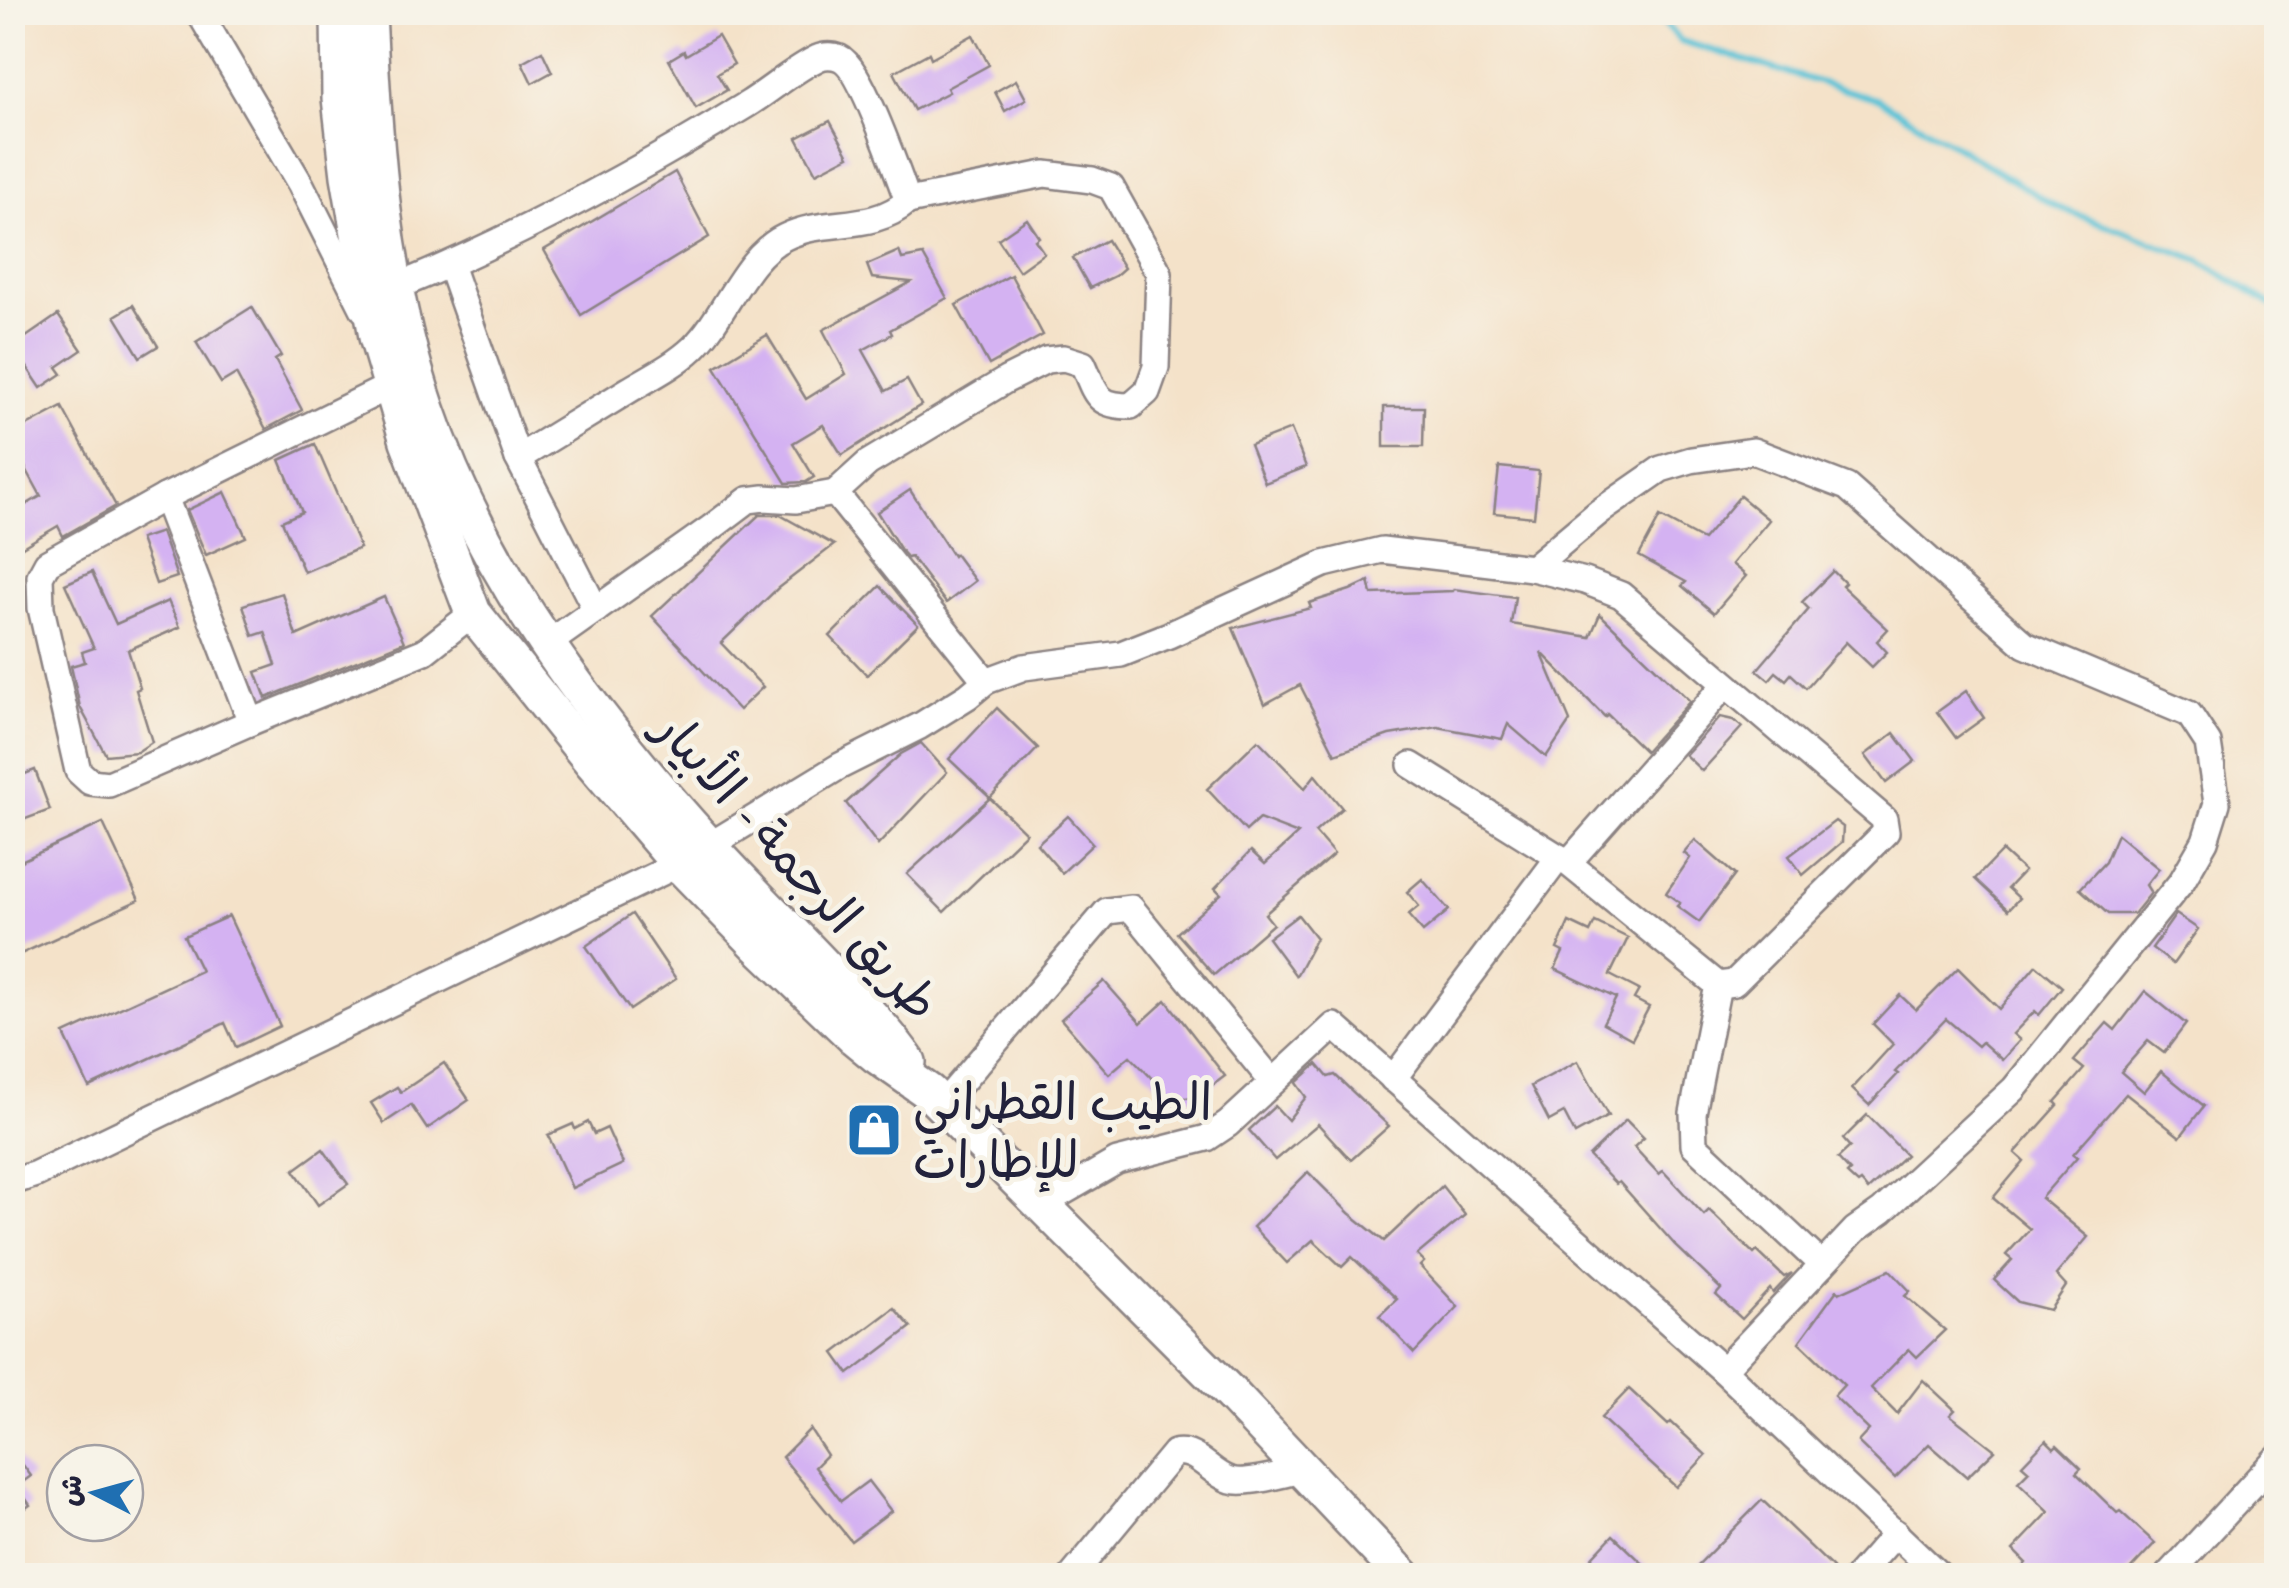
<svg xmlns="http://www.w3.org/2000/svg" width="2289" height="1588" viewBox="0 0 2289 1588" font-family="Caveat,'Playpen Sans Arabic',sans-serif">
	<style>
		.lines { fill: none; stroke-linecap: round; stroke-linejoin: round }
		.stream { stroke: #5ac3d7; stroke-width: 6 }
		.building { fill: #d4b2f2 }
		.minor-casing { stroke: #8b8282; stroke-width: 30 }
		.highway-casing { stroke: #8b8282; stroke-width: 40 }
		.minor { stroke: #fff; stroke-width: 25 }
		.highway { stroke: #fff; stroke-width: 35 }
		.labels { text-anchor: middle; stroke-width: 10; stroke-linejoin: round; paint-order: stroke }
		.street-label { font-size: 50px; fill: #22223b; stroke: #f7f3e8 }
		.poi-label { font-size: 50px; fill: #22223b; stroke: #f7f3e8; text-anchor: start }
	</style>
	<rect width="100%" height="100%" fill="#f7f3e8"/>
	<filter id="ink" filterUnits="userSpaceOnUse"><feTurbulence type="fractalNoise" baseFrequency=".01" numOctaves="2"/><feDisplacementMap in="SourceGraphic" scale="20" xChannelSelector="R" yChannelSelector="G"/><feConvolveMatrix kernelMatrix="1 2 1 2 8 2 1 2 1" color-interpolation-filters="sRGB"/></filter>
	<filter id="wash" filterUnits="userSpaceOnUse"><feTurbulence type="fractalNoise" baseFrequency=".0048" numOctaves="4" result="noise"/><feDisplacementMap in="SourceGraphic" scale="40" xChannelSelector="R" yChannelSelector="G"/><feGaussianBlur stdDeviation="2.25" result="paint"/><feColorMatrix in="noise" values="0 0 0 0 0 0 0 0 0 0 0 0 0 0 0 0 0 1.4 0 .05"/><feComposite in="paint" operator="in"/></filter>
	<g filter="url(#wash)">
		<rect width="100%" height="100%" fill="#f4e2c9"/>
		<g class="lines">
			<polyline class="stream" points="1654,12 1681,41 1879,100 2057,207 2199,260 2276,308"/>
		</g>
		<g id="blocks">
			<g class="building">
				<polygon points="973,35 989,65 947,88 949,92 914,110 894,72 929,53 931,58"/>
				<polygon points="718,36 734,64 717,74 727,90 696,108 669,60 684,51 686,55"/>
				<polygon points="542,51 552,72 532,83 522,62"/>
				<polygon points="1016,80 1026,99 1005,111 995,92"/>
				<polygon points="830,121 849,156 816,173 797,138"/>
				<polygon points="675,172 709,237 581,315 544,250"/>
				<polygon points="1027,219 1039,237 1035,240 1044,253 1019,271 998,239"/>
				<polygon points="1107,240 1124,268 1115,276 1090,288 1073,258"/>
				<polygon points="899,251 902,259 923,255 947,298 890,330 892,334 863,350 886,391 907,380 921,405 842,455 823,425 793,443 814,477 806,482 786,483 715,367 767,335 806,399 846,374 823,330 911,282 872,278 867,265"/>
				<polygon points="1011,275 1043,335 989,365 956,305"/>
				<polygon points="133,305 158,346 140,357 115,316"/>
				<polygon points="252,307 281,356 275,360 302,410 266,429 236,374 221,383 196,342"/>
				<polygon points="58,315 82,350 57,367 62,374 41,388 13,346"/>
				<polygon points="62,407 116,506 63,536 58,526 12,553 12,513 41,496 12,443 12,434"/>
				<polygon points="1384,407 1424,407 1423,447 1384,447"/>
				<polygon points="1291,429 1306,467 1265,483 1250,445"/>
				<polygon points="315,444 360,548 304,572 282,521 302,512 280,460"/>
				<polygon points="1499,467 1539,471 1534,517 1494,513"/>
				<polygon points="910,490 953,556 955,554 975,581 946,603 911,557 908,558 901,550 877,512"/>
				<polygon points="225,492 246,537 206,555 187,510"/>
				<polygon points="1740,496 1769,520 1732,564 1746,576 1714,613 1682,586 1686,582 1639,556 1660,517 1703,540"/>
				<polygon points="759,515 780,515 834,545 778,588 721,643 763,687 739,710 652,616"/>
				<polygon points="161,532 177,577 156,584 140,539"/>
				<polygon points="1833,571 1845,583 1842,586 1888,629 1877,641 1887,652 1872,667 1846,642 1806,688 1791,674 1786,680 1776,672 1769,680 1757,670 1809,609 1802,602"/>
				<polygon points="92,572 116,624 168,601 180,627 128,650 140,688 136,690 152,742 137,752 106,755 80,707 71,666 85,662 82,652 94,648 65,584"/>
				<polygon points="1369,581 1372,594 1453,591 1454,589 1515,597 1511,624 1590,637 1600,614 1690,701 1645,751 1607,714 1605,717 1541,652 1570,721 1546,757 1508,724 1502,739 1438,727 1389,735 1335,754 1300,685 1265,704 1233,628 1311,608 1309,603 1350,590"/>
				<polygon points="880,586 918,625 867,675 830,636"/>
				<polygon points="282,593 296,636 384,597 404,642 266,698 256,672 276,665 265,632 253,636 243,605"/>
				<polygon points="1966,691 1984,718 1956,738 1937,712"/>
				<polygon points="997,708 1038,748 990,798 949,759"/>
				<polygon points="1720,717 1733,720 1742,727 1702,771 1685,755"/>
				<polygon points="1894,733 1915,761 1886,783 1865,755"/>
				<polygon points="1258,740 1305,788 1315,775 1342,808 1315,832 1334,854 1265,914 1273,924 1214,975 1177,933 1221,894 1215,888 1251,851 1265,864 1298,834 1259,819 1246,831 1207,789"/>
				<polygon points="921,743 947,772 878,845 846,803 901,754"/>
				<polygon points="35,770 50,810 12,824 12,779"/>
				<polygon points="990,798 1026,833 944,912 907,874"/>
				<polygon points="1068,816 1093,844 1062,873 1037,844"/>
				<polygon points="1835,821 1843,827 1842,842 1803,875 1789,856"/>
				<polygon points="103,823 139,900 12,958 12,865"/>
				<polygon points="2117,834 2159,869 2146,885 2151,893 2134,914 2108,914 2080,889 2105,862"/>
				<polygon points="1695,840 1735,875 1699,922 1677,906 1680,903 1666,893 1690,858 1684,853"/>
				<polygon points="2002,851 2024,871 2008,888 2019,898 2008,910 1975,879"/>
				<polygon points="1422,879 1449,910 1423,932 1408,915 1419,906 1407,892"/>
				<polygon points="632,914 676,979 630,1010 586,946"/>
				<polygon points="2176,914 2198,929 2173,964 2152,948"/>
				<polygon points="1298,915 1316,938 1296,976 1268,938"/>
				<polygon points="229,916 280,1026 236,1047 225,1023 89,1087 64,1034 201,971 184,936"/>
				<polygon points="1569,922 1590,932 1595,922 1628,938 1610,975 1639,990 1634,999 1649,1007 1632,1039 1603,1023 1616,998 1555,969 1563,952 1557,949"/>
				<polygon points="2036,965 2062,987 2039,1015 2035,1011 2013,1034 2020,1040 2002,1060 1982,1042 1978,1046 1946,1019 1895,1072 1898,1074 1869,1105 1852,1089 1893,1044 1873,1024 1900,995 1916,1010 1958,968 1999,1009"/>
				<polygon points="1104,981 1141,1023 1166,1000 1225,1076 1197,1097 1172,1099 1130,1056 1109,1074 1061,1019"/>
				<polygon points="2145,991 2186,1024 2164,1053 2148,1041 2121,1072 2144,1092 2161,1071 2204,1106 2180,1137 2126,1094 2073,1154 2077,1157 2041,1198 2088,1237 2056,1275 2066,1286 2050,1310 2018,1302 1994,1280 2012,1260 2006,1255 2030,1229 1993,1198 2024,1161 2015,1153 2058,1105 2055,1102 2084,1069 2074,1061 2107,1023 2115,1030"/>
				<polygon points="1578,1061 1608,1116 1575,1134 1564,1113 1549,1121 1531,1086"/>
				<polygon points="444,1063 469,1100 427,1129 411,1105 384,1123 371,1103 397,1087 401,1092"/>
				<polygon points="1317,1064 1328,1077 1335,1075 1389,1126 1351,1160 1318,1124 1275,1160 1249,1130 1275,1106 1288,1120 1306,1097 1296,1083"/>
				<polygon points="1867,1115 1906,1155 1868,1190 1861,1182 1858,1184 1847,1174 1850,1171 1838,1158 1850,1147 1843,1139"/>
				<polygon points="1626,1120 1644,1138 1634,1147 1659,1174 1663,1171 1704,1215 1709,1210 1754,1254 1757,1251 1784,1277 1792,1273 1773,1293 1770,1289 1742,1319 1716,1295 1721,1289 1675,1245 1619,1182 1616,1184 1589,1156"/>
				<polygon points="588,1122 594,1134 607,1128 623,1164 572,1188 548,1135 573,1124 575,1129"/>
				<polygon points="323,1149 348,1184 318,1205 294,1170"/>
				<polygon points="1308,1172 1349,1213 1384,1241 1442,1186 1465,1215 1417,1255 1424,1262 1420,1266 1458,1307 1414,1353 1379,1316 1397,1299 1352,1257 1342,1267 1313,1240 1287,1263 1253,1227"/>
				<polygon points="1890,1270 1910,1291 1905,1296 1945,1330 1917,1357 1909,1349 1871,1388 1897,1414 1923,1380 1955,1410 1950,1415 1995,1450 1967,1477 1929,1444 1895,1478 1858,1442 1869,1430 1834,1396 1844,1385 1799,1342 1837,1290 1839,1293"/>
				<polygon points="894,1308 911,1327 849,1374 834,1353"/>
				<polygon points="1629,1389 1668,1425 1671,1422 1706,1455 1676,1487 1601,1418"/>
				<polygon points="810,1429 827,1455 815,1467 841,1501 868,1481 891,1511 851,1541 782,1457"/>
				<polygon points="2046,1440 2054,1448 2057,1445 2081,1468 2076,1473 2117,1513 2120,1511 2155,1543 2124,1576 2014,1576 2026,1563 2013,1550 2049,1512 2018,1482 2029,1471 2022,1465"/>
				<polygon points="12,1450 31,1476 17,1486 30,1505 12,1518"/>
				<polygon points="1762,1500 1833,1568 1826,1576 1687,1576"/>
				<polygon points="1613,1535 1656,1576 1590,1576 1582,1568"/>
			</g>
		</g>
	</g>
	<g filter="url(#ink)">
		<use href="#blocks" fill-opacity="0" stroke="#8b8282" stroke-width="2.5"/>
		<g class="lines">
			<g class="minor-casing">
				<g id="minor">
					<polyline points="199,12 301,185 364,310"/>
					<polyline points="450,265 518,458 596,610"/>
					<path d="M396,287c122,-50 239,-114 352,-183 21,-13 48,-36 70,-46 6,-3 15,-3 22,0 21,9 58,117 68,143 -37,32 -82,16 -123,36 -41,19 -59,79 -92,111 -18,17 -42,29 -64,42 -37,23 -74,45 -111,68"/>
					<polyline points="392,385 165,497 47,563 40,576 41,608 78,771 90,782 109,784 251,722 425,651 473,613"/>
					<path d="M835,493l33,-30 138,-83 40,-20 18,-2 19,6c13,29 12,42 48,42l16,-14 9,-25 3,-94 -48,-86 -19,-7 -47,-6 -137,27"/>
					<polyline points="165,497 251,722"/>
					<polyline points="1532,568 1599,512 1661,469 1691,460 1753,451 1847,487 2025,645 2189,714 2208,743 2217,803 2205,841 2182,881 2014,1089 1882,1211 1855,1230 1723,1370"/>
					<polyline points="546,645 711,528 748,500 764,498 796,500 835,493 986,681"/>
					<polyline points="1568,863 1725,685"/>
					<polyline points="1718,985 1693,1113 1694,1145 1822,1265"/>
					<polyline points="1393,1079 1559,857"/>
					<polyline points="942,1105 1107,911 1131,908 1272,1081"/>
					<polyline points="12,1182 36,1174 679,864 840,766 920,726 968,696 986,681 1024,667 1121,654 1169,635 1324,564 1382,550 1532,568 1585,581 1621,595 1884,819 1886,832 1734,983 1718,985 1568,863 1411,765"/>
					<polyline points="1041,1205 1117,1161 1207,1138 1228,1124 1334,1026 1723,1370 1940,1576"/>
					<path d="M1072,1576l102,-123c23,-5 36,21 57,27 16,5 54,-7 72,-10"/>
					<polyline points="1858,1576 1896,1533"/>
					<polyline points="2168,1576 2276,1459"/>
				</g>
			</g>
			<g class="highway-casing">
				<g id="highway">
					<polyline points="339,12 340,98 349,176 377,337 408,441 473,613 593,763 679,864 757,944 854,1037 876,1055 929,1092 1232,1395 1403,1576"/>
					<path d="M368,12c6,134 15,269 59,397 56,165 165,308 281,436 43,47 88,91 131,137 24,26 49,51 69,80"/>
				</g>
			</g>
			<use href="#minor" class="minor"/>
			<use href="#highway" class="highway"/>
		</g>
	</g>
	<defs>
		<g id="shop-square" transform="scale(2.875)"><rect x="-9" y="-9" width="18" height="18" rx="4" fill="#1f6fb2" stroke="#f7f3e8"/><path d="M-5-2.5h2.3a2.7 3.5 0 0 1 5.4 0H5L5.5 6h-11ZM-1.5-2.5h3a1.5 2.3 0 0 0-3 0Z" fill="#fff"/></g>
	</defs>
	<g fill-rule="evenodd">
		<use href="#shop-square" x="874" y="1130"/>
	</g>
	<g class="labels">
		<g class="street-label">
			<text transform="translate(798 865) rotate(48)" y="18">طريق الرجمة - الأبيار</text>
		</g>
		<g class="poi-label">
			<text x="913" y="1119">الطيب القطراني<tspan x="913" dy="58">للإطارات</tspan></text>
		</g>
	</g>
	<rect width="2289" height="1588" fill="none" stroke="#f7f3e8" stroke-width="50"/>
	<g transform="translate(95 1493) rotate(276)"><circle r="48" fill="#f7f3e8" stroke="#a29fa3" stroke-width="2.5"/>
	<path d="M0-8L18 38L0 25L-18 38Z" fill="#1f6fb2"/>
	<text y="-15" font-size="28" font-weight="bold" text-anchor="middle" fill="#22223b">ش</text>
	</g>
</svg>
